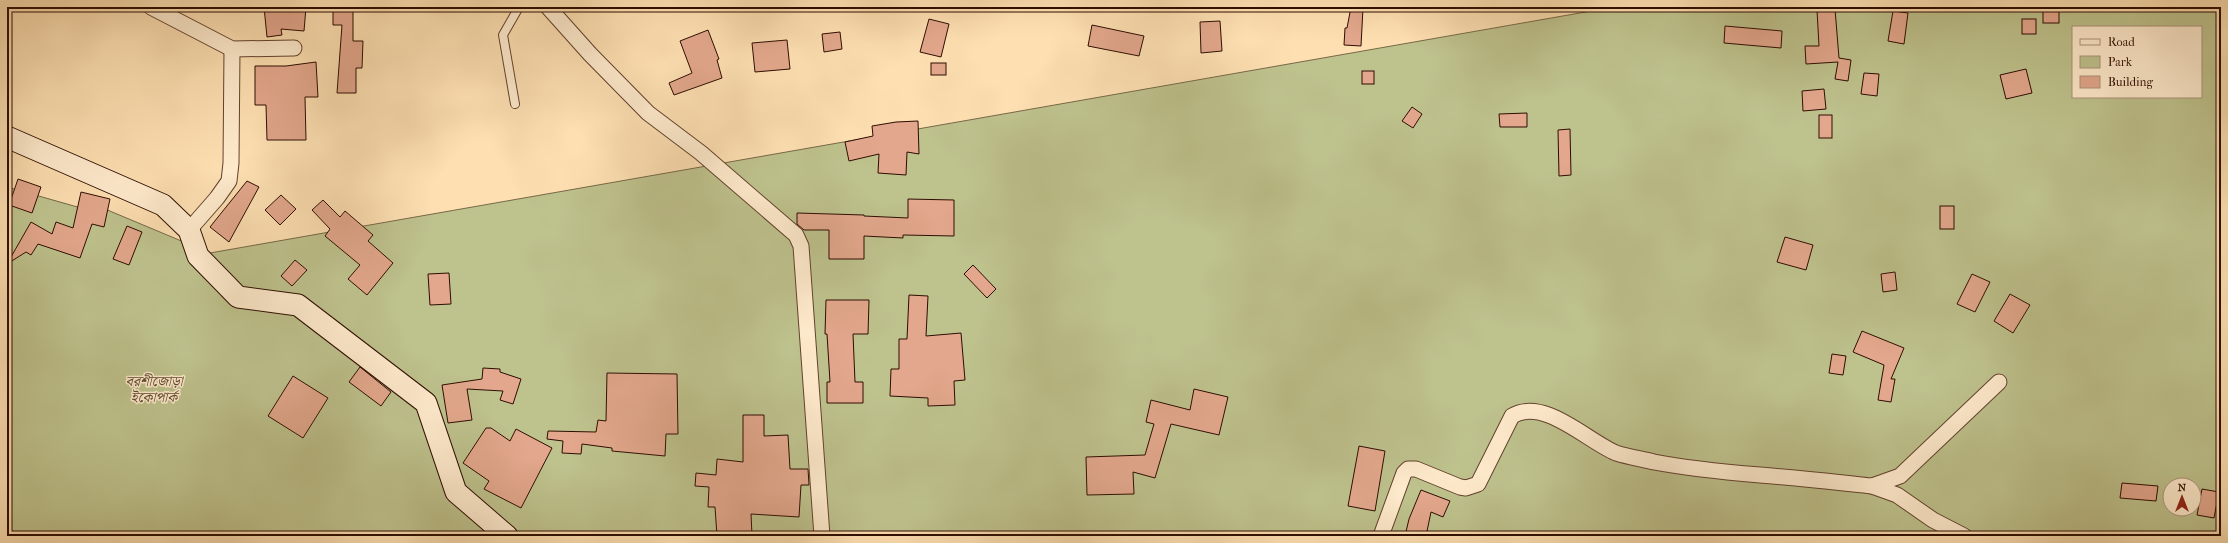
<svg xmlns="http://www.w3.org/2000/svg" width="2228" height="543" viewBox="0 0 2228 543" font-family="'IM FELL French Canon','Noto Serif Bengali',serif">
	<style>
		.green { fill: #bec28d; stroke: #766847; fill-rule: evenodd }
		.building { fill: #e2a78c; stroke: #2e0d01 }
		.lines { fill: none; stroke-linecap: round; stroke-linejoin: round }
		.lane-casing { stroke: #62422d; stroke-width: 10 }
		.street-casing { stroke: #62422d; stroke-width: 17 }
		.secondary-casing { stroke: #2e0d01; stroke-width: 23 }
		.lane { stroke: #feeacc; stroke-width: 8 }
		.street { stroke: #feeacc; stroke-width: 15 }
		.secondary { stroke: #feeacc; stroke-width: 21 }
		.labels { text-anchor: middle; stroke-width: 3; stroke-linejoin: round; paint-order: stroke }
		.park-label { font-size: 14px; font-style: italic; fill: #604c32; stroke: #feeacc }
	</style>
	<rect width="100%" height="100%" fill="#fddfb1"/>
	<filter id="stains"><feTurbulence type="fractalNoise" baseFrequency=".005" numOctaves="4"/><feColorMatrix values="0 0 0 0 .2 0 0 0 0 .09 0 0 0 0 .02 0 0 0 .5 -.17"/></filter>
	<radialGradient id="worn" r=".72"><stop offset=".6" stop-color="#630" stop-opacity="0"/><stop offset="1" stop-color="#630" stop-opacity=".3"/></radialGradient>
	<path class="green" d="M1614,7h607v529h-2214v-349l81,23 17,-1 105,44zM2073,27h128v70h-128zM2170,485h24v24h-24z"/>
	<g class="building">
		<polygon points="264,7 306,7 304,31 281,29 282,35 267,37"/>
		<polygon points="333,7 353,7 353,41 363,41 362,68 356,68 356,93 337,93 342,25 333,25"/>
		<polygon points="1351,7 1363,8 1361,46 1344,45 1345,28 1347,28"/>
		<rect x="2043" y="7" width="16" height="16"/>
		<polygon points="1835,9 1839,58 1851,60 1848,81 1835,79 1838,62 1806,64 1805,46 1819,46 1817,10"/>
		<polygon points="1893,11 1908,13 1904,44 1888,41"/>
		<polygon points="929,19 949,24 941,57 920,52"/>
		<rect x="2022" y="19" width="14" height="15"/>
		<polygon points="1220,21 1222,51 1201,53 1200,22"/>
		<polygon points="1092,25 1144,36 1139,56 1088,46"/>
		<polygon points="1725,26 1782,31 1781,48 1724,43"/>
		<polygon points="708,30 719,59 717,60 722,78 674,95 669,83 692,73 680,41"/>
		<polygon points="840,32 842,49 824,52 822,34"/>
		<polygon points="787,40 790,69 755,72 752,43"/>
		<polygon points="316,62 318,97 305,97 306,140 267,140 266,105 255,105 255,66 286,66"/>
		<rect x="931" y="63" width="15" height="12"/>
		<polygon points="2026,69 2032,93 2006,99 2000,75"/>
		<rect x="1362" y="71" width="12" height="13"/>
		<polygon points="1864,73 1879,74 1877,96 1861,94"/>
		<polygon points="1824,89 1826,109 1803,111 1802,91"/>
		<polygon points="1412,107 1422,114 1413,128 1402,121"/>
		<polygon points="1527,113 1527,127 1500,127 1499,114"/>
		<rect x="1819" y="115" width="13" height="23"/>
		<polygon points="918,121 919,154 907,152 906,175 878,173 879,154 849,161 845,142 873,136 872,126 896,122"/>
		<polygon points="1570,129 1571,175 1559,176 1558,130"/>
		<polygon points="18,179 41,187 32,213 9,205"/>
		<polygon points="247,181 259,187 229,242 210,227"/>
		<polygon points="81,192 110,199 104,227 92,224 80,258 38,244 31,255 26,252 7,264 31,222 52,234 56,222 73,228"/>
		<polygon points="281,195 296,209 280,225 265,210"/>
		<polygon points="908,199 954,200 954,236 903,235 903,238 864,236 864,259 829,259 829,230 804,230 797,224 797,213 864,215 864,216 908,218"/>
		<polygon points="323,200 340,217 345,211 373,235 368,241 393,263 367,295 348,279 360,265 325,236 330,229 312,210"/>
		<rect x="1940" y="206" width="14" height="23"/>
		<polygon points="127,226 142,232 129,265 113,259"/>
		<polygon points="1785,237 1813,245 1806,270 1777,262"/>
		<polygon points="295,260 307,270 292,286 281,276"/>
		<polygon points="973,265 996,289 987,298 964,274"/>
		<polygon points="1895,272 1897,290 1883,292 1881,274"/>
		<polygon points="449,273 451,304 430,305 428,274"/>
		<polygon points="1972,274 1990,282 1975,312 1957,304"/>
		<polygon points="2010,294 2030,305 2013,333 1994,321"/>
		<polygon points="909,295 928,296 926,336 961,333 965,380 954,381 955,405 928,406 928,398 890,396 891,369 899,369 899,339 907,339"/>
		<polygon points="826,300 869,300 868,334 853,334 855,382 863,382 863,403 827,403 827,382 830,382 827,334 825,334"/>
		<polygon points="1862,331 1904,348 1891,379 1895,379 1891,402 1878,400 1884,365 1853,352"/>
		<polygon points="1832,354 1846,356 1843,375 1829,373"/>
		<polygon points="360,367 391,392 381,406 349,382"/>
		<polygon points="483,368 500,369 500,372 521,379 513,404 500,400 503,391 467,389 472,420 448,423 442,385 482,379"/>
		<polygon points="607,373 677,374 678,434 666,434 665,456 612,451 612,448 582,444 581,454 562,453 563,441 547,439 548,431 596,432 598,420 606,421"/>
		<polygon points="293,376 328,398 303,438 268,416"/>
		<polygon points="1194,389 1228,397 1219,435 1171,424 1155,478 1133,472 1134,494 1087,495 1086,457 1145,455 1154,424 1146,422 1151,400 1190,410"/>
		<polygon points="743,415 764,415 764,436 788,435 790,469 808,469 809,485 801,485 799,517 751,514 752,536 717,536 715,507 708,507 709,487 695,486 696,473 716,475 717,459 743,462"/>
		<polygon points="486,428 491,428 510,441 516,429 552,448 521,508 484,489 489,481 463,463"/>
		<polygon points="1359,446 1385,451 1375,511 1348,506"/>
		<polygon points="2122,483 2158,486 2156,501 2120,498"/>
		<polygon points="2202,489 2219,492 2214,518 2197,515"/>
		<polygon points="1421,490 1450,501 1443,517 1431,512 1426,536 1405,536 1409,519"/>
	</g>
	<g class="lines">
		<g class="lane-casing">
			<polyline id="lane" points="515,104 503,35 519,7"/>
		</g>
		<g class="street-casing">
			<g id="street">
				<polyline points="151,7 232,49 294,48"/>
				<polyline points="548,7 590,54 648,113 701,153 796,235 801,246 822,536"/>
				<polyline points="189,230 217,198 229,181 231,163 232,49"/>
				<polyline points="1872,486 1900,476 1999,382"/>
				<path d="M1381,536l23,-63 4,-4h8l44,18 6,1 12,-4 34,-68c32,-19 75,25 104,37 12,4 26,6 38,9 36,7 70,10 106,13 37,3 74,7 112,11l25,9 36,25 31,16"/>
			</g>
		</g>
		<g class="secondary-casing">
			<polyline id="secondary" points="7,137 163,205 189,230 198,256 238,297 298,305 426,403 456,492 507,536"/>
		</g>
		<use href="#lane" class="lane"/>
		<use href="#street" class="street"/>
		<use href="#secondary" class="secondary"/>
	</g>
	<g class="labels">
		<g class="park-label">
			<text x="154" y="386">বরশীজোড়া<tspan x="154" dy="16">ইকোপার্ক</tspan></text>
		</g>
	</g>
	<rect width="2228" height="543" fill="none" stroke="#fddfb1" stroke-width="24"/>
	<rect x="8" y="8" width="2212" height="527" fill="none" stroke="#2e0d01" stroke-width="2"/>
	<rect x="12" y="12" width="2204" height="519" fill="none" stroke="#2e0d01"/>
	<rect x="2072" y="26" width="130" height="72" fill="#feeacc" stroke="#ab927b"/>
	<rect x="2080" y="39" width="20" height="6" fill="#feeacc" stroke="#ab927b"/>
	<text x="2108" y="46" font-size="12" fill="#2e0d01">Road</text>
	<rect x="2080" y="56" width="20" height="12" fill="#bec28d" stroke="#ab927b"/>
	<text x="2108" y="66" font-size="12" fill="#2e0d01">Park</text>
	<rect x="2080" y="76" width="20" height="12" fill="#e2a78c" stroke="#ab927b"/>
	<text x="2108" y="86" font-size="12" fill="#2e0d01">Building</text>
	<g transform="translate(2182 497)"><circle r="19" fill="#feeacc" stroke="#ab927b"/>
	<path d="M0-3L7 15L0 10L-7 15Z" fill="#8f2418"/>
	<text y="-6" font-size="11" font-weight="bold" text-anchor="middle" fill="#2e0d01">N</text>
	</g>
	<rect width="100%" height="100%" filter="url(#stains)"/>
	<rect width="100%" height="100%" fill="url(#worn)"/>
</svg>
